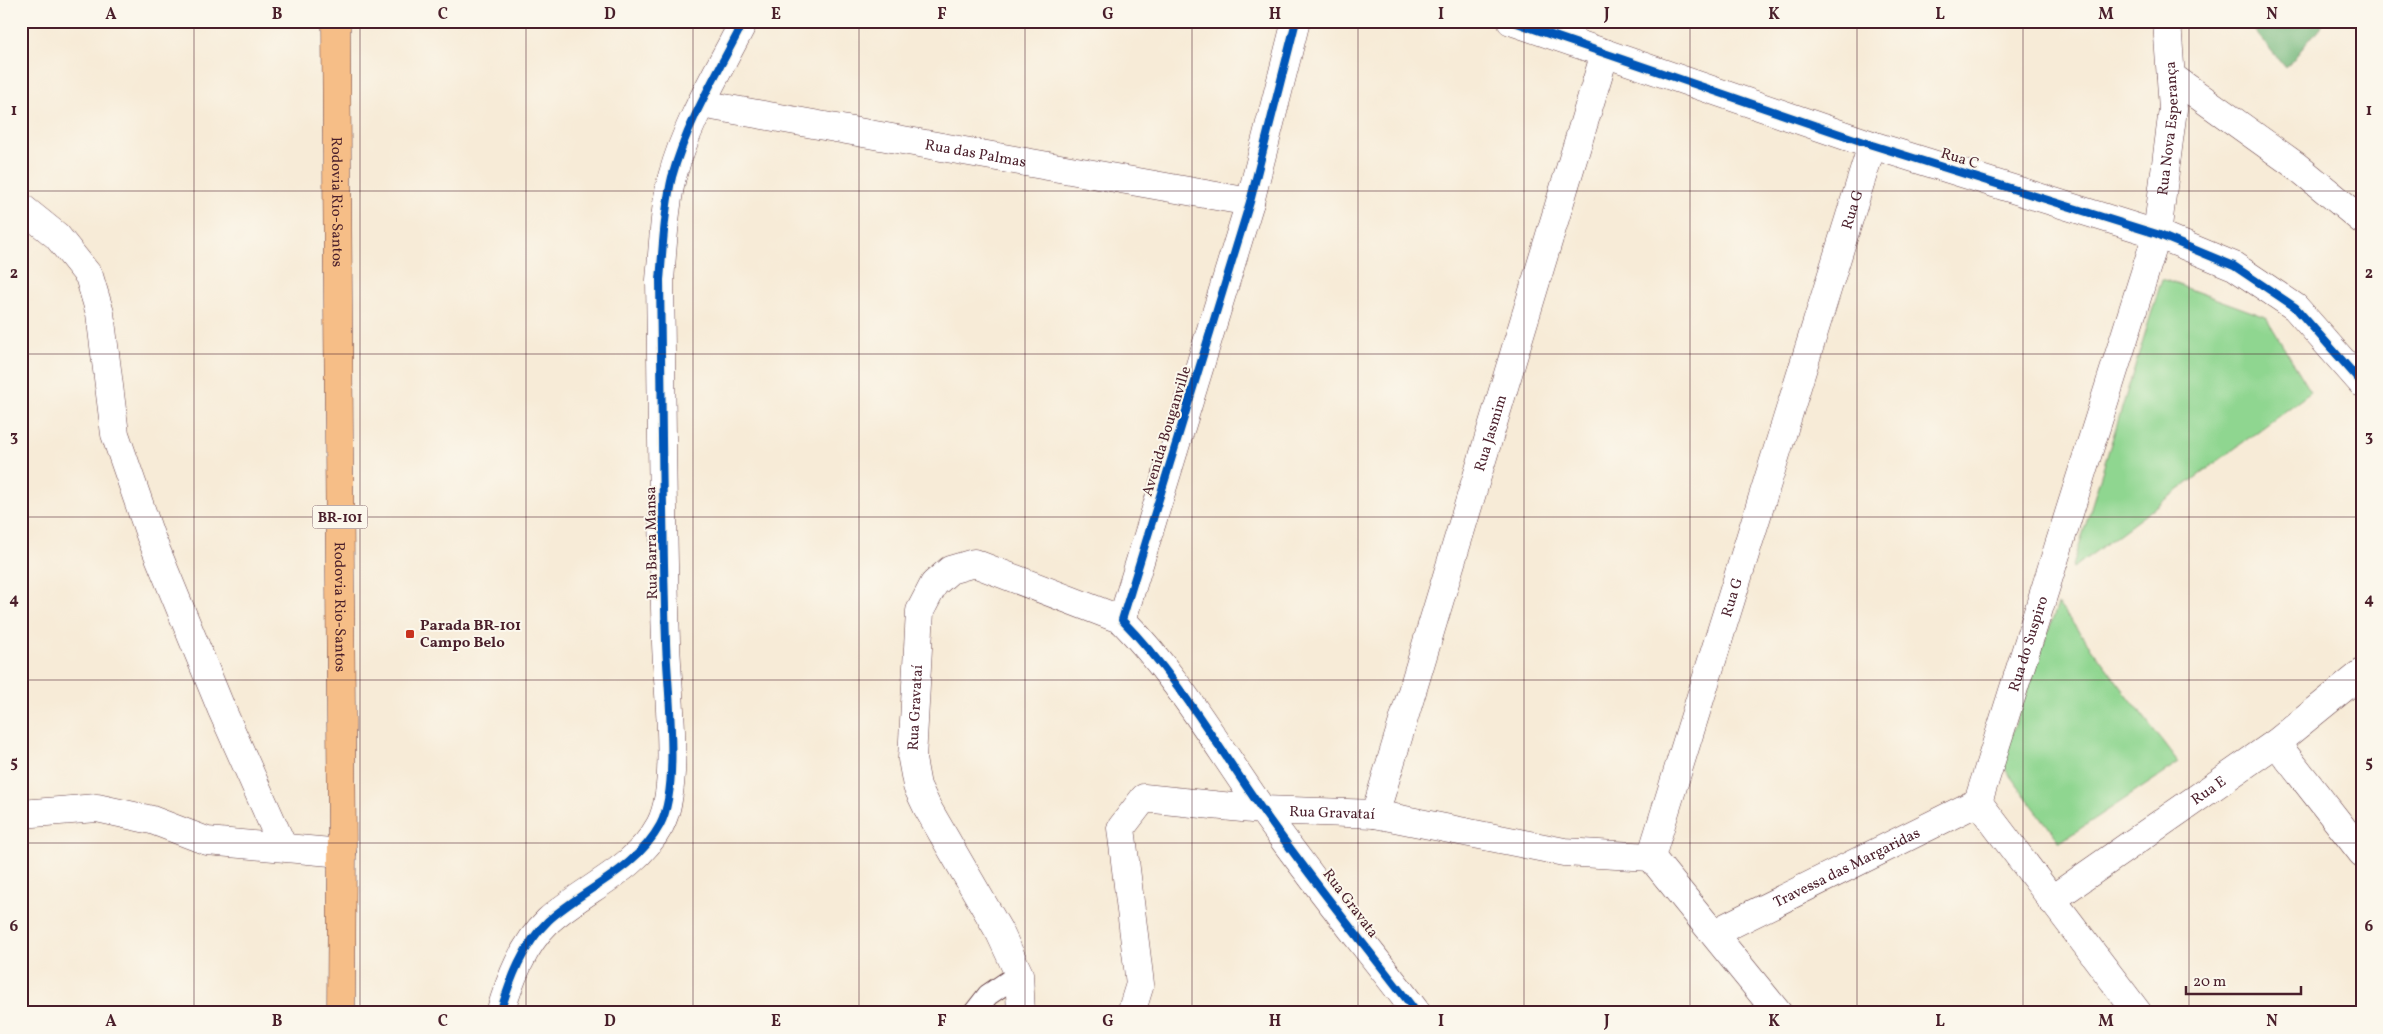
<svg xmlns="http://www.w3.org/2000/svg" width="2383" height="1034" viewBox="0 0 2383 1034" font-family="Vollkorn,serif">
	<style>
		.green { fill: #8fd690; stroke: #6c7a5e }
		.forest { fill: #73b77a; stroke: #5e6b52 }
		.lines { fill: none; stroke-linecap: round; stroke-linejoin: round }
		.service-casing { stroke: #643e45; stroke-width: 23 }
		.minor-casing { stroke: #643e45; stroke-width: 29 }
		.trunk-casing { stroke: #643e45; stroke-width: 29 }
		.service { stroke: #fff; stroke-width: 21 }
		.minor { stroke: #fff; stroke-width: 28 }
		.trunk { stroke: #f6be87; stroke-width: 28 }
		.cycleway-casing { stroke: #fbf7ec; stroke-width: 11 }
		.cycleway { stroke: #0057b8; stroke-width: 8 }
		.grid { fill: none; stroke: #4a1f2b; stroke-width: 1; stroke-opacity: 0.55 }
		.poi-dot { fill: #c8321e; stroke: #fbf7ec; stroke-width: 2 }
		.labels { text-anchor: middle; stroke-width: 4; stroke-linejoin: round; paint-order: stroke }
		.shield { fill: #fbf7ec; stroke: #7f6065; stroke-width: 1 }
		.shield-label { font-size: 14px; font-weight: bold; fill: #4a1f2b }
		.street-label { font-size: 15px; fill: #4a1f2b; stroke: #fbf7ec }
		.poi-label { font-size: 15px; font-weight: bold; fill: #4a1f2b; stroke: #fbf7ec; text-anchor: start }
		.neatline { fill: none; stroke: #4a1f2b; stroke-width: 2 }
		.grid-label { font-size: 16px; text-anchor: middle; font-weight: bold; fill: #4a1f2b }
	</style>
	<rect width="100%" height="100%" fill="#fbf7ec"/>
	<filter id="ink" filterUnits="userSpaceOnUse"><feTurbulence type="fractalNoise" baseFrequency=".02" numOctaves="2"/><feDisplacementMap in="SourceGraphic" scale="10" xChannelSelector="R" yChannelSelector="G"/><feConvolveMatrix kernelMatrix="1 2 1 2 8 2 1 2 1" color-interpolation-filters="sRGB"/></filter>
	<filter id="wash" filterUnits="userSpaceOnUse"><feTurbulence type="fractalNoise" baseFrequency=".0096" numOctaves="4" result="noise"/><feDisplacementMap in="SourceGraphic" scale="20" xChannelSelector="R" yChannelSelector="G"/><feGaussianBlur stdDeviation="1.12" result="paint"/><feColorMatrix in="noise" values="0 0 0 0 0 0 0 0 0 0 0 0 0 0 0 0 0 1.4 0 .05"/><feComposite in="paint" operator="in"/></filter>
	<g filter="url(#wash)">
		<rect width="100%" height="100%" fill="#f7ebd7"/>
		<g class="green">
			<polygon points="2162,279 2266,317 2311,392 2072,569"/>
			<polygon points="2058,604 2179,763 2060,842 2001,764"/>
		</g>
		<polygon class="forest" points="2251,21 2325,21 2286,68 2253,29"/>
	</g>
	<g filter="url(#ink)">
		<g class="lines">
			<g class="service-casing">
				<polyline id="service" points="974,1013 988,995 1019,974"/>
			</g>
			<g class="minor-casing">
				<g id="minor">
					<path d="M1296,21l-46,181 -128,418c55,56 94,124 139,188 49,70 104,137 156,205"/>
					<polyline points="1511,21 1872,145 2157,234 2234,266 2295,307 2362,383"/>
					<polyline points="2171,76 2295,165 2362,220"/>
					<path id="s1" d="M701,104l549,98"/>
					<polyline points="21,207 57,236 89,276 100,313 115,434 150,535 221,708 283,847"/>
					<polyline points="2276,743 2362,853"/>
					<path id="s2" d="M1978,802l179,-568 16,-125 -6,-88"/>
					<polyline points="1978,802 2138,1013"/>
					<polyline points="21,814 97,808 152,820 207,841 342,853"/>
					<path id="s3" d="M1375,814l230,-761"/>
					<path id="s4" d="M1651,857l221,-712"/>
					<polyline points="1651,857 1778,1013"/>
					<path id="s5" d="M2051,900l225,-157 86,-70"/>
					<path id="s6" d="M1714,933l264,-131"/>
					<path d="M500,1013c10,-33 23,-68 48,-92 36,-33 87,-50 112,-96 21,-39 7,-137 6,-183 -4,-121 -4,-241 -6,-362 3,-33 4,-70 12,-103 15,-55 46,-105 72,-156"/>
					<path id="s7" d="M1021,1013l-2,-39 -19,-41 -73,-126 -10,-21 -5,-27 8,-148 14,-27 16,-14 24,-7 148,57"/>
					<path id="s8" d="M1131,1013l9,-29 -19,-156 23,-30 118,12 113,4 189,38 87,5"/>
				</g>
			</g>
			<g class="trunk-casing">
				<g id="trunk">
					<path id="s9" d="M336,21l6,832 -1,160"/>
				</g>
			</g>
			<use href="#service" class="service"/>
			<use href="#minor" class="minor"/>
			<use href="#trunk" class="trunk"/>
			<g class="cycleway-casing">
				<g id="cycleway">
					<path d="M1296,21l-46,181 -128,418c55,56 94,124 139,188 49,70 104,137 156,205"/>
					<polyline points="1511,21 1872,145 2157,234 2234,266 2295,307 2362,383"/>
					<path d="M500,1013c10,-33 23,-68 48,-92 36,-33 87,-50 112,-96 21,-39 7,-137 6,-183 -4,-121 -4,-241 -6,-362 3,-33 4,-70 12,-103 15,-55 46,-105 72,-156"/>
				</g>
			</g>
			<use href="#cycleway" class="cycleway"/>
		</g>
	</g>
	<path class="grid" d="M194,21v992M360,21v992M526,21v992M693,21v992M859,21v992M1025,21v992M1192,21v992M1358,21v992M1524,21v992M1690,21v992M1857,21v992M2023,21v992M2189,21v992M21,191h2341M21,354h2341M21,517h2341M21,680h2341M21,843h2341"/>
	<rect class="poi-dot" x="405" y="629" width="10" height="10" rx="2.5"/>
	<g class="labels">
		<rect class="shield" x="312.5" y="505.5" width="55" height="23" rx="4"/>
		<g class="shield-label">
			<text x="340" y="522">BR-101</text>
		</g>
		<g class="street-label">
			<text dy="5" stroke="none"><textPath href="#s2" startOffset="702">Rua Nova Esperança</textPath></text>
			<text dy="5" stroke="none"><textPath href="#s1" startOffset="279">Rua das Palmas</textPath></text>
			<text transform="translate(1960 158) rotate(17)" y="5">Rua C</text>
			<text dy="5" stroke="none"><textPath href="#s9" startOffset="181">Rodovia Rio-Santos</textPath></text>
			<text dy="5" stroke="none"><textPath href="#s4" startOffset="678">Rua G</textPath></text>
			<text transform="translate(1166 431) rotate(-73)" y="5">Avenida Bouganville</text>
			<text dy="5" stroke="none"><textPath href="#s3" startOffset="398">Rua Jasmim</textPath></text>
			<text transform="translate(651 543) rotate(-91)" y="5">Rua Barra Mansa</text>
			<text dy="5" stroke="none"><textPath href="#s4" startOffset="272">Rua G</textPath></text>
			<text dy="5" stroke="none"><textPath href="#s9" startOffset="586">Rodovia Rio-Santos</textPath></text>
			<text dy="5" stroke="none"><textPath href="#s2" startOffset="166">Rua do Suspiro</textPath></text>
			<text dy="5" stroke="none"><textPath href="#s7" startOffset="332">Rua Gravataí</textPath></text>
			<text dy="5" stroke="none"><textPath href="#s5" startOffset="192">Rua E</textPath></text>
			<text dy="5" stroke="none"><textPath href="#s8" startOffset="414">Rua Gravataí</textPath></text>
			<text dy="5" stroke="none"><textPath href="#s6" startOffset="148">Travessa das Margaridas</textPath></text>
			<text transform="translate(1351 903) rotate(53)" y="5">Rua Gravata</text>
		</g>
		<g class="poi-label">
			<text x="420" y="630">Parada BR-101<tspan x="420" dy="17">Campo Belo</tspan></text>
		</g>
	</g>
	<rect width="2383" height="1034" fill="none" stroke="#fbf7ec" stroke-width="55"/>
	<path d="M2186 986v8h115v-8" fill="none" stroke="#4a1f2b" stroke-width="2.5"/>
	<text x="2193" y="986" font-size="15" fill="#4a1f2b" stroke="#fbf7ec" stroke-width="4" paint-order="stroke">20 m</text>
	<rect x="28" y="28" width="2328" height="978" class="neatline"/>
	<g class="grid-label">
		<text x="111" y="19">A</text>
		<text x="277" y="19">B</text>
		<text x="443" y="19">C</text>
		<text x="610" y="19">D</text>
		<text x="776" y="19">E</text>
		<text x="942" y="19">F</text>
		<text x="1108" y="19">G</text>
		<text x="1275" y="19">H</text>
		<text x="1441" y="19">I</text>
		<text x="1607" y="19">J</text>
		<text x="1774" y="19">K</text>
		<text x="1940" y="19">L</text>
		<text x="2106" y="19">M</text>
		<text x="2272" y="19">N</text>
		<text x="14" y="115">1</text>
		<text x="2369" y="115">1</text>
		<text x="14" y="278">2</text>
		<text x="2369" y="278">2</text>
		<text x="14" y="441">3</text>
		<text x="2369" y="441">3</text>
		<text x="14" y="604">4</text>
		<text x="2369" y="604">4</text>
		<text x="14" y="767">5</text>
		<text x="2369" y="767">5</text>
		<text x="14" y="931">6</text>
		<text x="2369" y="931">6</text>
		<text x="111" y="1026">A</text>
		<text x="277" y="1026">B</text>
		<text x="443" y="1026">C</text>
		<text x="610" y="1026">D</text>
		<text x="776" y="1026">E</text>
		<text x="942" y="1026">F</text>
		<text x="1108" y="1026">G</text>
		<text x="1275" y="1026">H</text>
		<text x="1441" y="1026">I</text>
		<text x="1607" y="1026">J</text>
		<text x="1774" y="1026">K</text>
		<text x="1940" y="1026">L</text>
		<text x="2106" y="1026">M</text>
		<text x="2272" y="1026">N</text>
	</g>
</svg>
